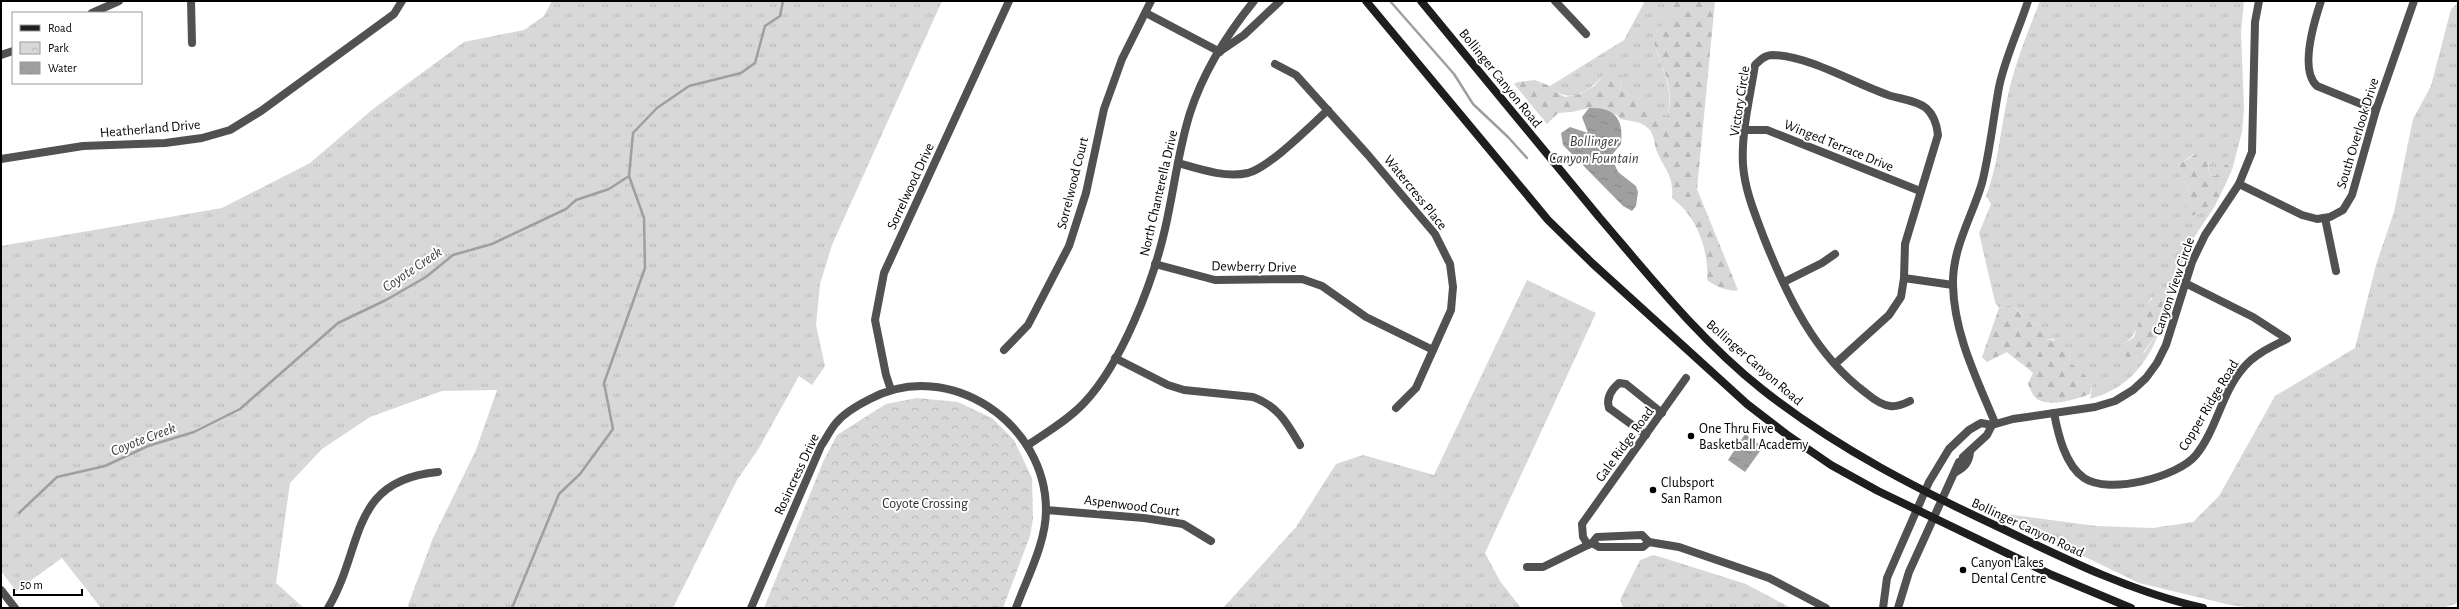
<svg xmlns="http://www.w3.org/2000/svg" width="2459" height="609" viewBox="0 0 2459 609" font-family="'Alegreya Sans',sans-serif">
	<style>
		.grass { fill: url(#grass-tufts); fill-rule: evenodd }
		.forest { fill: url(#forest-firs) }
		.park { fill: url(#park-crowns) }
		.water { fill: url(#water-ripples) }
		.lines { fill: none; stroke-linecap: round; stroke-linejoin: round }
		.stream { stroke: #9f9f9f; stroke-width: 2.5 }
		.street { stroke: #515151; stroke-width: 8 }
		.secondary { stroke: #1e1e1e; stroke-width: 8 }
		.poi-dot { fill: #000; stroke: #fff; stroke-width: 1.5 }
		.labels { text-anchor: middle; stroke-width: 4; stroke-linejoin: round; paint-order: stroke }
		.street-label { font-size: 14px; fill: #000; stroke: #fff }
		.poi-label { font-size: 14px; fill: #000; stroke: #fff; text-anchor: start }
		.park-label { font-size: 14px; fill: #2f2f2f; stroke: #fff }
		.water-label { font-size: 15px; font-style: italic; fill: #404040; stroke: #fff }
	</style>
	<defs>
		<pattern id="grass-tufts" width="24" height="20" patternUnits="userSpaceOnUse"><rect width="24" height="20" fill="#d8d8d8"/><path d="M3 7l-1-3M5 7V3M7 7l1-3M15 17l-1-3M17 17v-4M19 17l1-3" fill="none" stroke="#b8b8b8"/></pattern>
		<pattern id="forest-firs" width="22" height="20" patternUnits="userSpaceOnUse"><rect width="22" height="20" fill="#d8d8d8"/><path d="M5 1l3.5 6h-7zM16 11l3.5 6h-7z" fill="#b8b8b8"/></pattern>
		<pattern id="park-crowns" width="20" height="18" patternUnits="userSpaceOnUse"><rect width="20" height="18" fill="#d8d8d8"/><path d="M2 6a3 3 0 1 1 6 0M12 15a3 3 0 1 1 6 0" fill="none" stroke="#b8b8b8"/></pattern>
		<pattern id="water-ripples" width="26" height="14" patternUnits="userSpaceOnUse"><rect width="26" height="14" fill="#9f9f9f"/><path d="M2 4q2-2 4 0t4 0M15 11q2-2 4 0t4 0" fill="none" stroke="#878787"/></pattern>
	</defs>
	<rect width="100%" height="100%" fill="#fff"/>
	<g class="grass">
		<polygon points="552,1 942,1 832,245 820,284 816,325 825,366 812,385 799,376 759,448 737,480 673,608 407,608 433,538 476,450 497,390 442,391 370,417 322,449 290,483 276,583 304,608 101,608 62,558 16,591 1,571 1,246 222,208 310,163 373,109 464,42 524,30 544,16"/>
		<path d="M1645,1h27c2,23 -13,22 -19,39 8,25 22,51 14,78l-47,-29 2,-10 -16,-6c-16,17 -36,34 -56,13l74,-46z"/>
		<path d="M2040,1h204l-3,31 3,76 -2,24 -10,38 -5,-6 -11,12 -7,-2 -1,-14 -14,-6 -16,11 2,10 11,19 1,22 23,-10c-12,18 -24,34 -32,55 -21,57 -25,119 -93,138l3,-17 -23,-20 -1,-12 -16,-11h-7l-5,-14c-22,0 -15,-23 -42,-17l-4,-6 -16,-69 12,-29 -5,-8c12,-31 14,-63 21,-96 7,-35 20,-66 33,-99zM2152,297l13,12 -7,10v14l-14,20 -20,-9c16,-11 17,-31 28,-47z"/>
		<polygon points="2458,3 2458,603 2442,608 2255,608 2230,605 2139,583 1992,512 2096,526 2153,528 2193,522 2219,496 2275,396 2355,348 2376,265 2394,212 2413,119 2431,86 2451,9"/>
		<polygon points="1527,280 1596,313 1485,553 1500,581 1521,608 1223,608 1296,527 1336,464 1363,455 1434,475"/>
		<polygon points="1654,555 1746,584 1791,608 1623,608 1620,600 1640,560"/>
	</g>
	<g class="forest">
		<path d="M1672,1h43l-18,188 41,101c-8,3 -25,-5 -31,-10 2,-30 -10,-64 -35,-82 2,-22 -7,-28 -15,-46 -3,-8 -2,-16 -8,-23 -8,-8 -19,-8 -29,-10l-3,-4 -28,-7 -17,4 -14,1 -11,11 -33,-40 4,-2 17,-2 15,6 6,6 9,5 15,-3 14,-8 12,-13 12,-2 4,8 -2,10 47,28c9,-26 -6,-52 -14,-77 6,-17 20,-16 19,-39z"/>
		<polygon points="2202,150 2208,160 2209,174 2216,176 2220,167 2227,164 2232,170 2215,206 2192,216 2185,210 2185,202 2191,194 2180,175 2178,165"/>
		<polygon points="2158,291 2166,291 2168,298 2158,319 2158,333 2136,362 2129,361 2123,352 2124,344 2134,337 2143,310"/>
		<path d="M2010,306c14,6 16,19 31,19l5,5v9l17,3 6,8 1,12 23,20 -3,12c-13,5 -36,12 -49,7 -8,-3 -10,-10 -13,-17l5,-11c-8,-8 -18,-13 -26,-21l-20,10 -5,-5 17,-49z"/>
	</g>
	<polygon class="park" points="917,398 958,402 992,418 1014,440 1032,478 1033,519 1030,536 1003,608 764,608 823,462 837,435 886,404"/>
	<g class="water">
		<path d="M1589,108c26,-1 35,11 32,36l-10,12 7,16 18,14 2,6 -2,14 -4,5 -9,-5 -60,-61 -2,-12 9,-6 18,6 -6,-16z"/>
		<polygon points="1745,434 1763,447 1745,472 1728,460"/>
	</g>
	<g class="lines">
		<g class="stream">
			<polyline points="1390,1 1454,74 1473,104 1508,137 1527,158"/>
			<polyline points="19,513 57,477 105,466 148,446 194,432 240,409 338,323 386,300 426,277 453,255 492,244 566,209 576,200 609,189 629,176"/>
			<polyline points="512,608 559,494 580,474 613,429 604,383 645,268 644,218 629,176 633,133 657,108 689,86 741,73 755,63 765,26 780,16 783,1"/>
		</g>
		<g class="street">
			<polyline points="191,1 192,43"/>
			<polyline points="1555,1 1586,34"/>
			<path d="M2321,1c-7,21 -22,69 -4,85l59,24"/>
			<polyline points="92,13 119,1"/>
			<polyline points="1146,13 1220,52"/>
			<polyline points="1222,50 1244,35 1280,1"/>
			<polyline points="1,55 13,51"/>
			<polyline points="1275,64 1296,75 1368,155 1435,234 1450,264 1453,287 1451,310 1416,388 1396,408"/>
			<polyline points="1746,130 1767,130 1920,191"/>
			<polyline points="1,159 83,146 165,143 202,138 230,130 261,111 394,14 402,1"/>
			<path d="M1178,163c21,6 47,15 70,10 22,-6 61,-46 80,-63"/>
			<polyline points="2239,184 2302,215 2317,219 2330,217 2343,210 2352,195 2376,110 2414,1"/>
			<polyline points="2325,218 2336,271"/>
			<polyline points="1155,264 1215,280 1302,279 1322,286 1366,317 1433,350"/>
			<polyline points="1904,278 1953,285"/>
			<polyline points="1784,282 1822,263 1835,254"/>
			<polyline points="1004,350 1028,325 1069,246 1086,193 1104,109 1122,59 1151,1"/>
			<path d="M1115,358l53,27 16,5 69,7c25,9 34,26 47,48"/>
			<path d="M1835,364l54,-49 12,-18 3,-19 1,-34 33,-109c-1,-10 -4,-20 -12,-27 -10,-8 -26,-9 -38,-13 -34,-12 -79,-39 -115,-40 -8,0 -13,5 -18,10 -5,32 -14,68 -12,100 2,26 12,49 21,73 23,58 51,117 102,155 6,5 16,12 24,13 7,1 14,-2 20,-5"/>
			<polyline points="891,390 886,375 875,320 884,273 1009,1"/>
			<path d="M2054,413c4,21 11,52 30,65 25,17 94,-1 112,-23 21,-26 26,-64 48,-88 11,-13 27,-20 43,-28l-34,-22 -68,-34"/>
			<path d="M1995,423c-18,-44 -41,-89 -42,-138 -1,-37 19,-68 29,-102 8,-32 11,-63 17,-96 6,-29 20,-58 29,-86"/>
			<path d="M1646,435l-37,-27c-3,-10 3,-19 10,-25l7,1 36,29"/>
			<path d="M1028,445c19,-13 40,-25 56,-42 38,-40 69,-121 81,-174 9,-39 13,-78 25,-116 13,-40 38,-80 64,-112"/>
			<polyline points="1963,457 1987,435 1992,425"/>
			<path d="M1956,472c9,-5 13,-10 14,-20"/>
			<polyline points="1046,510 1144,518 1183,524 1211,541"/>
			<polyline points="1592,543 1599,547 1643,547 1649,542"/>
			<polyline points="1588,545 1583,537 1582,524 1686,378"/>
			<polyline points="1527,567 1543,567 1592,543 1597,537 1642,535 1649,542 1679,547 1769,578 1826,608"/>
			<polyline points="1,590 15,608"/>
			<path d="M328,608c36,-59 20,-128 110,-136"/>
			<path d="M751,608l70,-162c5,-7 9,-16 15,-23 8,-10 22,-18 34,-24 79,-42 176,24 176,111 0,33 -19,68 -30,98"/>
			<polyline points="1883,608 1887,578 1929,482 1949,449 1969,430 1981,423 1992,425 2013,419 2095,407 2115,401 2133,390 2146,378 2157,363 2166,345 2192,262 2205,235 2239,184 2252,152 2255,22 2259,1"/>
			<polyline points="1898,608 1909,572 1959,462"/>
		</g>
		<g class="secondary">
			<polyline points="1366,1 1548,220 1592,263 1747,404 1786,434 1831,465 1878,491 2052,575 2131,608"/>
			<path d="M1421,1c60,72 119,144 178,216 52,61 101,123 164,173 75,59 156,100 242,140 64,31 128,62 198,78"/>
		</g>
	</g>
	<g class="poi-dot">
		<circle cx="1691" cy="436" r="4"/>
		<circle cx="1653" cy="490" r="4"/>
		<circle cx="1963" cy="570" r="4"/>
	</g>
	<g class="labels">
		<g class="street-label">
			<text transform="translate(1501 78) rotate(51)" y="5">Bollinger Canyon Road</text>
			<text transform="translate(1739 101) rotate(-81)" y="5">Victory Circle</text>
			<text transform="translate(150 128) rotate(-5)" y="5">Heatherland Drive</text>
			<text transform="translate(2357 133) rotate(-73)" y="5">South Overlook Drive</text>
			<text transform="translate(1839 145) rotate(22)" y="5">Winged Terrace Drive</text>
			<text transform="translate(1072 183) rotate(-76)" y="5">Sorrelwood Court</text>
			<text transform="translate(910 186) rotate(-65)" y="5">Sorrelwood Drive</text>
			<text transform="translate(1416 192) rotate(51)" y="5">Watercress Place</text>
			<text transform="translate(1158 193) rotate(-77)" y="5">North Chanterella Drive</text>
			<text transform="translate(1254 266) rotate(1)" y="5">Dewberry Drive</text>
			<text transform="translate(2173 286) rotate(-71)" y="5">Canyon View Circle</text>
			<text transform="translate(1755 362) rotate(41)" y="5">Bollinger Canyon Road</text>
			<text transform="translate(2208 405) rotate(-59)" y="5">Copper Ridge Road</text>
			<text transform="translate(1624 444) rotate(-54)" y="5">Gale Ridge Road</text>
			<text transform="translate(796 474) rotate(-65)" y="5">Rosincress Drive</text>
			<text transform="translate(1132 505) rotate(7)" y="5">Aspenwood Court</text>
			<text transform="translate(2028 527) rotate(25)" y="5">Bollinger Canyon Road</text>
		</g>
		<g class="poi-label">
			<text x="1699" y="433">One Thru Five<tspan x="1699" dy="16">Basketball Academy</tspan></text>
			<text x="1661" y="487">Clubsport<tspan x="1661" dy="16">San Ramon</tspan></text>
			<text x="1971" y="567">Canyon Lakes<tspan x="1971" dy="16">Dental Centre</tspan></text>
		</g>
		<g class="park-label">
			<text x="925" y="508">Coyote Crossing</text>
		</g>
		<g class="water-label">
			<text x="1594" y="146">Bollinger<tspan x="1594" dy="17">Canyon Fountain</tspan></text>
			<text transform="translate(412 269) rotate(-34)" y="5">Coyote Creek</text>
			<text transform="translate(143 439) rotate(-21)" y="5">Coyote Creek</text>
		</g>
	</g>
	<rect width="2459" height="609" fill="none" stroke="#000000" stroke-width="4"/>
	<rect x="12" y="12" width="130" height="72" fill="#ffffff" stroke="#999999"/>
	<rect x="20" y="25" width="20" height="6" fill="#1e1e1e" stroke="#999999"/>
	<text x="48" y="32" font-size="12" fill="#000000">Road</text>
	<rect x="20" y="42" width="20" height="12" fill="url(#park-crowns)" stroke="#999999"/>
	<text x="48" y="52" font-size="12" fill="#000000">Park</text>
	<rect x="20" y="62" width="20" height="12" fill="url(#water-ripples)" stroke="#999999"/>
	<text x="48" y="72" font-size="12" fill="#000000">Water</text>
	<path d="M14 589v6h68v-6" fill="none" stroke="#000000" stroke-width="2"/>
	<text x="20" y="589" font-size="12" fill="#000000" stroke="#ffffff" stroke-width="3" paint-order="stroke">50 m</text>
</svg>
